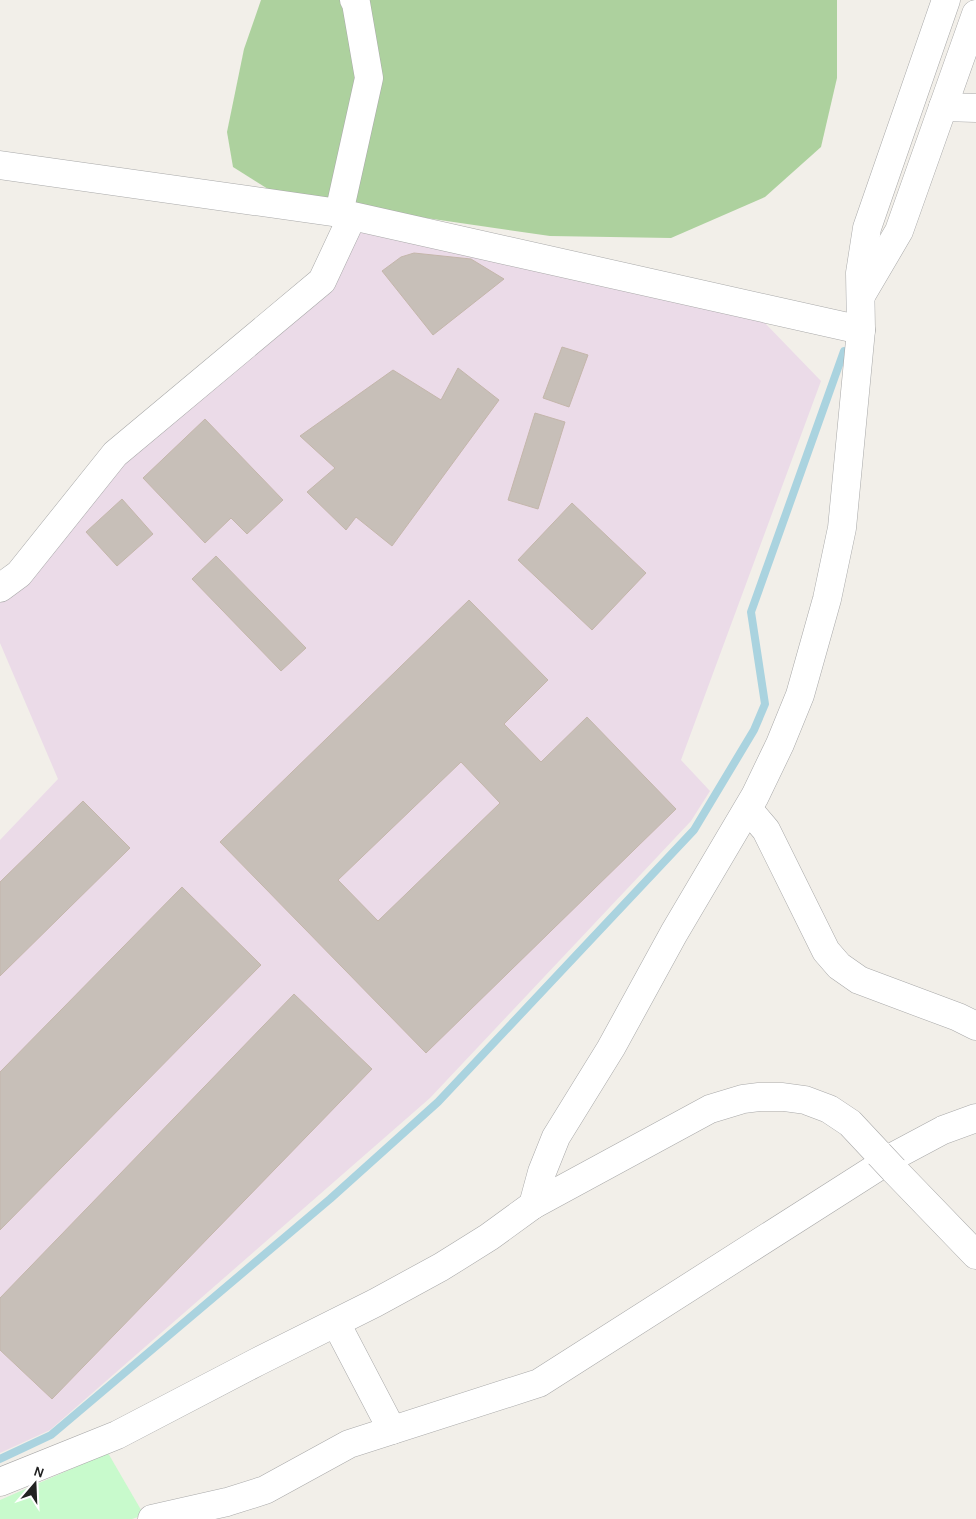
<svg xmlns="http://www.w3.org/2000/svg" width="976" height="1519" viewBox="0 0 976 1519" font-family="Karla,sans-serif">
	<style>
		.industrial { fill: #ebdbe8 }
		.forest { fill: #add19e }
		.park { fill: #c8facc }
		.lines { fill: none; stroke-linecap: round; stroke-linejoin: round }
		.stream { stroke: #aad3df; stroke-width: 8 }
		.building { fill: #c7bfb8; stroke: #c4b6ab; fill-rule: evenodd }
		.minor-casing { stroke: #a9a9a9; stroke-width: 29 }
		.minor { stroke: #fff; stroke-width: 28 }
		.minor-bridge-casing { stroke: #a9a9a9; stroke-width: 29; stroke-linecap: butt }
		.minor-bridge { stroke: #fff; stroke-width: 28 }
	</style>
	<rect width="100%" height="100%" fill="#f2efe9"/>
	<polygon class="industrial" points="359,229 763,321 821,381 681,760 710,791 691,821 430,1098 50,1430 0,1453 0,840 58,779 0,643 0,603 49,555 125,456"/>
	<polygon class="forest" points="261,0 837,0 837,78 821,147 765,197 671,238 550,236 337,205 268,189 233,167 227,132 244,49"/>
	<polygon class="park" points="108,1453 144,1515 132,1519 0,1519 0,1500"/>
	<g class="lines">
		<polyline class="stream" points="0,1459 51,1435 330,1199 438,1102 694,830 754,730 765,704 751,612 844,351"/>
	</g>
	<g class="building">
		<polygon points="414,253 471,259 504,279 433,335 382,271 401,257"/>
		<polygon points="562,347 588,355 569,407 543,398"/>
		<polygon points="458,368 499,400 392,546 356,517 346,530 307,492 335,468 300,436 393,370 441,400"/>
		<polygon points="535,413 565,422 538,509 508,500"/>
		<polygon points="205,419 283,500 247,534 231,518 205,543 143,478"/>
		<polygon points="122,499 153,534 117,566 86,532"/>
		<polygon points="572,503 646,573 592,630 518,560"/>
		<polygon points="216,556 306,648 281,671 192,579"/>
		<path d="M469,600l79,80 -44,44 37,38 46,-45 89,92 -250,244 -206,-211zM461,762l39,41 -122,118 -40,-41z"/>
		<polygon points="83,801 130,848 0,976 0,882"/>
		<polygon points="182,887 261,965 0,1230 0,1072"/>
		<polygon points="294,994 372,1069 52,1399 0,1350 0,1298"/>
	</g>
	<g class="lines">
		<g class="minor-casing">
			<g id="minor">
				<polyline points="943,107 976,108"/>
				<polyline points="0,165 339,213 861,330"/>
				<polyline points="339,213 369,78 356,3 354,0"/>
				<polyline points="862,294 899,231 976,14"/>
				<polyline points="0,588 19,574 115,454 322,281 352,217"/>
				<polyline points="748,809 766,830 826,951 839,966 859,980 958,1017 976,1026"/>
				<polyline points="894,1170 976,1255"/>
				<polyline points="533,1205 542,1172 556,1137 611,1048 674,933 755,796 780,744 800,695 827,599 842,528 861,330 860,273 867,228 946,0"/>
				<polyline points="336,1323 392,1430"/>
				<polyline points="0,1482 117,1435 257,1362 375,1303 441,1267 489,1237 533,1205 710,1109 743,1099 759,1097 783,1097 805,1100 829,1109 850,1123 879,1154"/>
				<polyline points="152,1519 227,1502 265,1490 349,1444 539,1383 898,1154 943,1130 976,1118"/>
			</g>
		</g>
		<use href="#minor" class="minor"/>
		<g class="minor-bridge-casing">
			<polyline id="minor-bridge" points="879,1154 894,1170"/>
		</g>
		<use href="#minor-bridge" class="minor-bridge"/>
	</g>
	<g transform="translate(35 1484) rotate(19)" stroke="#ffffff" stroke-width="4" paint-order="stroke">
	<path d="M0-4L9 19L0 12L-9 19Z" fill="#222222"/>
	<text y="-8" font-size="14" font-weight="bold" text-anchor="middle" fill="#222222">N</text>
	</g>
</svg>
